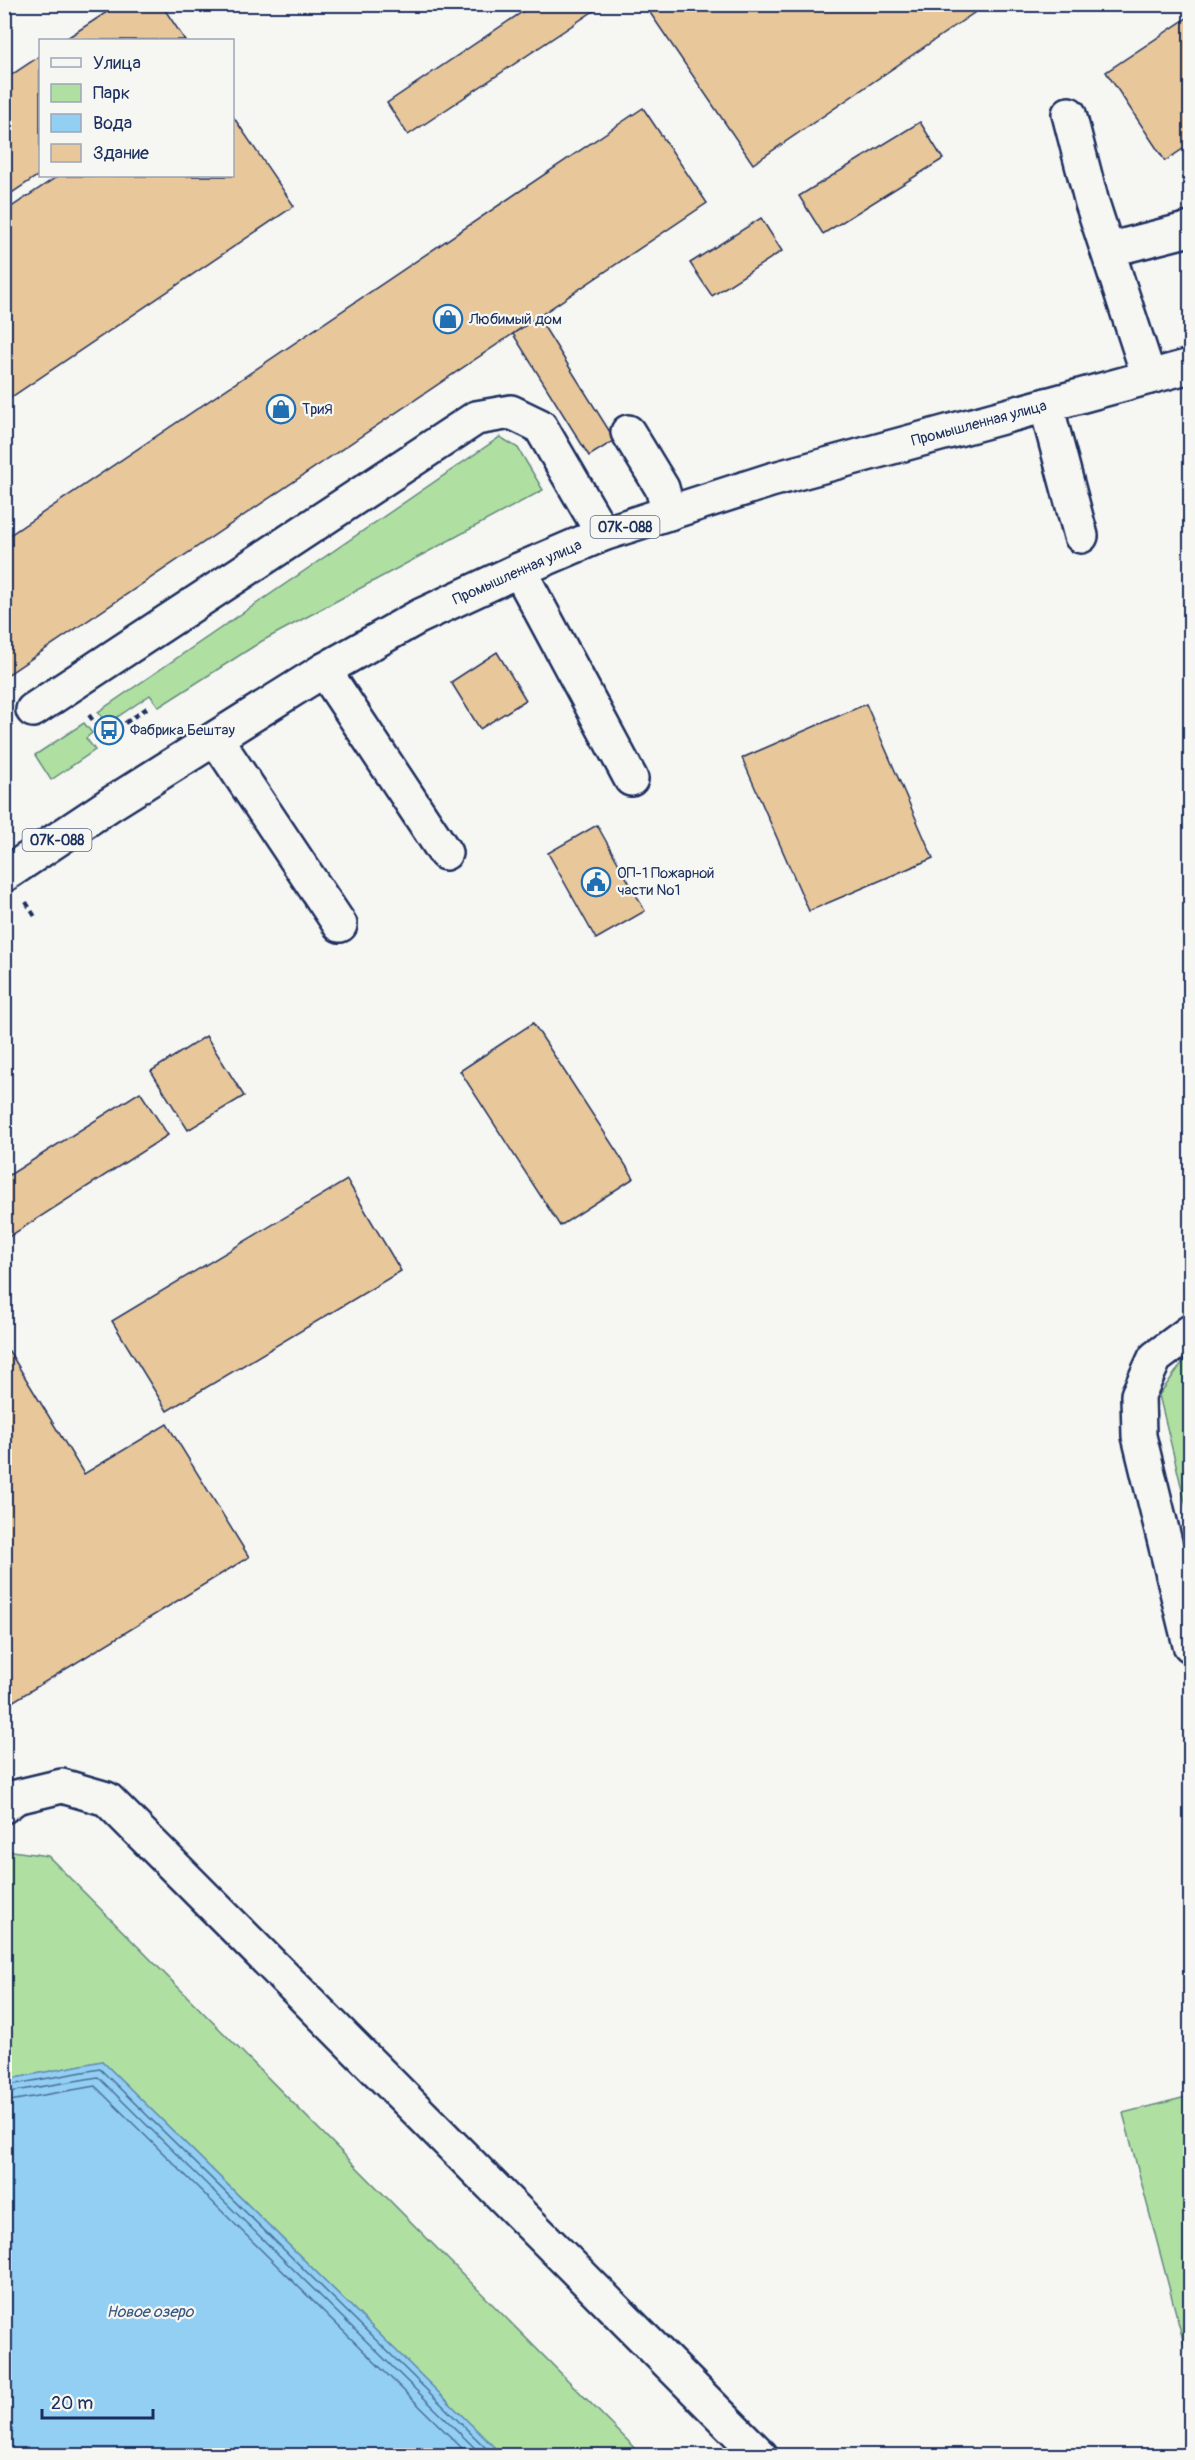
<svg xmlns="http://www.w3.org/2000/svg" width="1195" height="2460" viewBox="0 0 1195 2460" font-family="Pangolin,sans-serif">
	<style>
		.green { fill: #afe0a1; stroke: #658880; stroke-width: 1.5 }
		.water { fill: #93cff3; stroke: #638fb7; stroke-width: 1.5 }
		.lines { fill: none; stroke-linecap: round; stroke-linejoin: round }
		.shore { stroke: #4b6f9a; stroke-width: 1.5 }
		.building { fill: #e8c79a; stroke: #1b2f5e; stroke-width: 1.5 }
		.minor-casing { stroke: #1b2f5e; stroke-width: 38 }
		.major-casing { stroke: #1b2f5e; stroke-width: 38 }
		.path { stroke: #1b2f5e; stroke-width: 4; stroke-dasharray: 6 4.5; stroke-linecap: butt }
		.minor { stroke: #f6f6f2; stroke-width: 33 }
		.major { stroke: #f6f6f2; stroke-width: 33 }
		.labels { text-anchor: middle; stroke-width: 4.5; stroke-linejoin: round; paint-order: stroke }
		.shield { fill: #f6f6f2; stroke: #5d6b8a; stroke-width: 1.5 }
		.shield-label { font-size: 14px; font-weight: bold; fill: #1b2f5e }
		.poi-label { font-size: 15px; fill: #1b2f5e; stroke: #f6f6f2; text-anchor: start }
		.street-label { font-size: 15px; fill: #1b2f5e; stroke: #f6f6f2 }
		.water-label { font-size: 16px; font-style: italic; fill: #395783; stroke: #f6f6f2 }
	</style>
	<rect width="100%" height="100%" fill="#f6f6f2"/>
	<filter id="ink" filterUnits="userSpaceOnUse"><feTurbulence type="fractalNoise" baseFrequency=".0167" numOctaves="2"/><feDisplacementMap in="SourceGraphic" scale="12" xChannelSelector="R" yChannelSelector="G"/><feConvolveMatrix kernelMatrix="1 2 1 2 8 2 1 2 1" color-interpolation-filters="sRGB"/></filter>
	<g filter="url(#ink)">
		<g class="green">
			<polygon points="500,437 518,448 543,490 262,641 159,707 150,695 107,724 98,712"/>
			<polygon points="84,723 92,733 86,738 95,750 51,780 35,755"/>
			<polygon points="1190,1352 1190,1522 1159,1395"/>
			<polygon points="5,1850 48,1856 642,2455 502,2455 102,2061 5,2080"/>
			<polygon points="1190,2096 1190,2360 1188,2359 1123,2113"/>
		</g>
		<polygon class="water" points="102,2061 502,2455 5,2455 5,2080"/>
		<g class="lines">
			<g class="shore">
				<polyline points="4,2086 100,2069 494,2456"/>
				<polyline points="4,2093 98,2077 483,2456"/>
				<polyline points="4,2102 95,2086 470,2456"/>
			</g>
		</g>
		<g class="building">
			<polygon points="119,4 161,4 185,40 64,40"/>
			<polygon points="534,4 604,4 408,135 387,103"/>
			<polygon points="644,4 987,4 753,164"/>
			<polygon points="1190,16 1190,144 1165,161 1106,72"/>
			<polygon points="40,56 40,174 4,198 4,80"/>
			<polygon points="643,108 707,203 4,677 4,539"/>
			<polygon points="232,115 294,206 4,402 4,212 58,176 232,176"/>
			<polygon points="920,122 943,159 823,234 799,196"/>
			<polygon points="761,218 782,251 712,296 690,263"/>
			<polygon points="538,317 615,440 589,456 513,334"/>
			<polygon points="497,652 526,700 480,729 451,682"/>
			<polygon points="866,704 933,858 809,911 742,758"/>
			<polygon points="597,825 645,911 596,939 548,853"/>
			<polygon points="533,1023 634,1178 560,1226 460,1071"/>
			<polygon points="206,1036 244,1096 188,1130 151,1071"/>
			<polygon points="140,1092 168,1135 4,1240 4,1171 8,1176"/>
			<polygon points="347,1180 401,1271 167,1411 112,1321"/>
			<polygon points="9,1351 84,1474 167,1424 249,1557 4,1707 4,1353"/>
		</g>
		<g class="lines">
			<g class="minor-casing">
				<g id="minor">
					<polyline points="1069,114 1092,203 1149,377"/>
					<polyline points="1108,250 1190,229"/>
					<polyline points="1046,405 1081,536"/>
					<polyline points="628,432 662,488 669,513"/>
					<polyline points="519,570 631,779"/>
					<polyline points="324,670 445,853"/>
					<polyline points="33,710 476,418 511,412 540,426 603,534"/>
					<polyline points="216,739 340,925"/>
					<polyline points="1190,1332 1155,1358 1138,1395 1139,1436 1190,1645"/>
					<polyline points="4,1806 16,1797 62,1786 107,1799 761,2456"/>
				</g>
			</g>
			<g class="major-casing">
				<polyline id="major" points="4,875 109,805 324,670 418,617 519,570 603,534 771,480 1190,366"/>
			</g>
			<g class="path">
				<polyline points="89,715 105,737"/>
				<polyline points="99,741 147,708"/>
				<polyline points="26,902 37,920"/>
			</g>
			<use href="#minor" class="minor"/>
			<use href="#major" class="major"/>
		</g>
	</g>
	<defs>
		<g id="shop-ring" transform="scale(1.5)"><circle r="9.5" fill="#f6f6f2" stroke="#1f6fb2" stroke-width="1.5"/><path d="M-5-2.5h2.3a2.7 3.5 0 0 1 5.4 0H5L5.5 6h-11ZM-1.5-2.5h3a1.5 2.3 0 0 0-3 0Z" fill="#1f6fb2"/></g>
		<g id="bus-ring" transform="scale(1.5)"><circle r="9.5" fill="#f6f6f2" stroke="#1f6fb2" stroke-width="1.5"/><path d="M-5-6H5V4H4V6H2V4H-2V6H-4V4H-5ZM-3.5-4V0h7V-4ZM-3.5 1.2v1.5H-2V1.2ZM2 1.2v1.5H3.5V1.2Z" fill="#1f6fb2"/></g>
		<g id="civic-ring" transform="scale(1.5)"><circle r="9.5" fill="#f6f6f2" stroke="#1f6fb2" stroke-width="1.5"/><path d="M-.6-6.5H3V-4.5H.6V-3L4-1V1h2V6H-6V1h2V-1L-.6-3ZM-1.2 2.5V6h2.4V2.5Z" fill="#1f6fb2"/></g>
	</defs>
	<g fill-rule="evenodd">
		<use href="#shop-ring" x="448" y="319"/>
		<use href="#shop-ring" x="281" y="409"/>
		<use href="#bus-ring" x="109" y="730"/>
		<use href="#civic-ring" x="596" y="882"/>
	</g>
	<g class="labels">
		<g class="shield">
			<rect x="590.5" y="516" width="69" height="22" rx="4.5"/>
			<rect x="22.5" y="829" width="69" height="22" rx="4.5"/>
		</g>
		<g class="shield-label">
			<text x="625" y="532">07К-088</text>
			<text x="57" y="845">07К-088</text>
		</g>
		<g class="poi-label">
			<text x="469" y="324">Любимый дом</text>
			<text x="302" y="414">ТриЯ</text>
			<text x="130" y="735">Фабрика Бештау</text>
			<text x="617" y="878">ОП-1 Пожарной<tspan x="617" dy="17">части №1</tspan></text>
		</g>
		<g class="street-label">
			<text transform="translate(979 423) rotate(-15)" y="5">Промышленная улица</text>
			<text transform="translate(517 572) rotate(-24)" y="5">Промышленная улица</text>
		</g>
		<g class="water-label">
			<text x="150" y="2317">Новое озеро</text>
		</g>
	</g>
	<rect width="1195" height="2460" fill="none" stroke="#f6f6f2" stroke-width="24"/>
	<rect x="12" y="12" width="1171" height="2436" fill="none" stroke="#1b2f5e" stroke-width="2" filter="url(#ink)"/>
	<rect x="39" y="39" width="195" height="138" fill="#f6f6f2" stroke="#9ea6b7" stroke-width="1.5"/>
	<rect x="51" y="58" width="30" height="9" fill="#f6f6f2" stroke="#9ea6b7" stroke-width="1.5"/>
	<text x="93" y="69" font-size="18" fill="#1b2f5e">Улица</text>
	<rect x="51" y="84" width="30" height="18" fill="#afe0a1" stroke="#9ea6b7" stroke-width="1.5"/>
	<text x="93" y="99" font-size="18" fill="#1b2f5e">Парк</text>
	<rect x="51" y="114" width="30" height="18" fill="#93cff3" stroke="#9ea6b7" stroke-width="1.5"/>
	<text x="93" y="129" font-size="18" fill="#1b2f5e">Вода</text>
	<rect x="51" y="144" width="30" height="18" fill="#e8c79a" stroke="#9ea6b7" stroke-width="1.5"/>
	<text x="93" y="159" font-size="18" fill="#1b2f5e">Здание</text>
	<path d="M42 2409v9h111v-9" fill="none" stroke="#1b2f5e" stroke-width="3"/>
	<text x="51" y="2409" font-size="18" fill="#1b2f5e" stroke="#f6f6f2" stroke-width="4.5" paint-order="stroke">20 m</text>
</svg>
